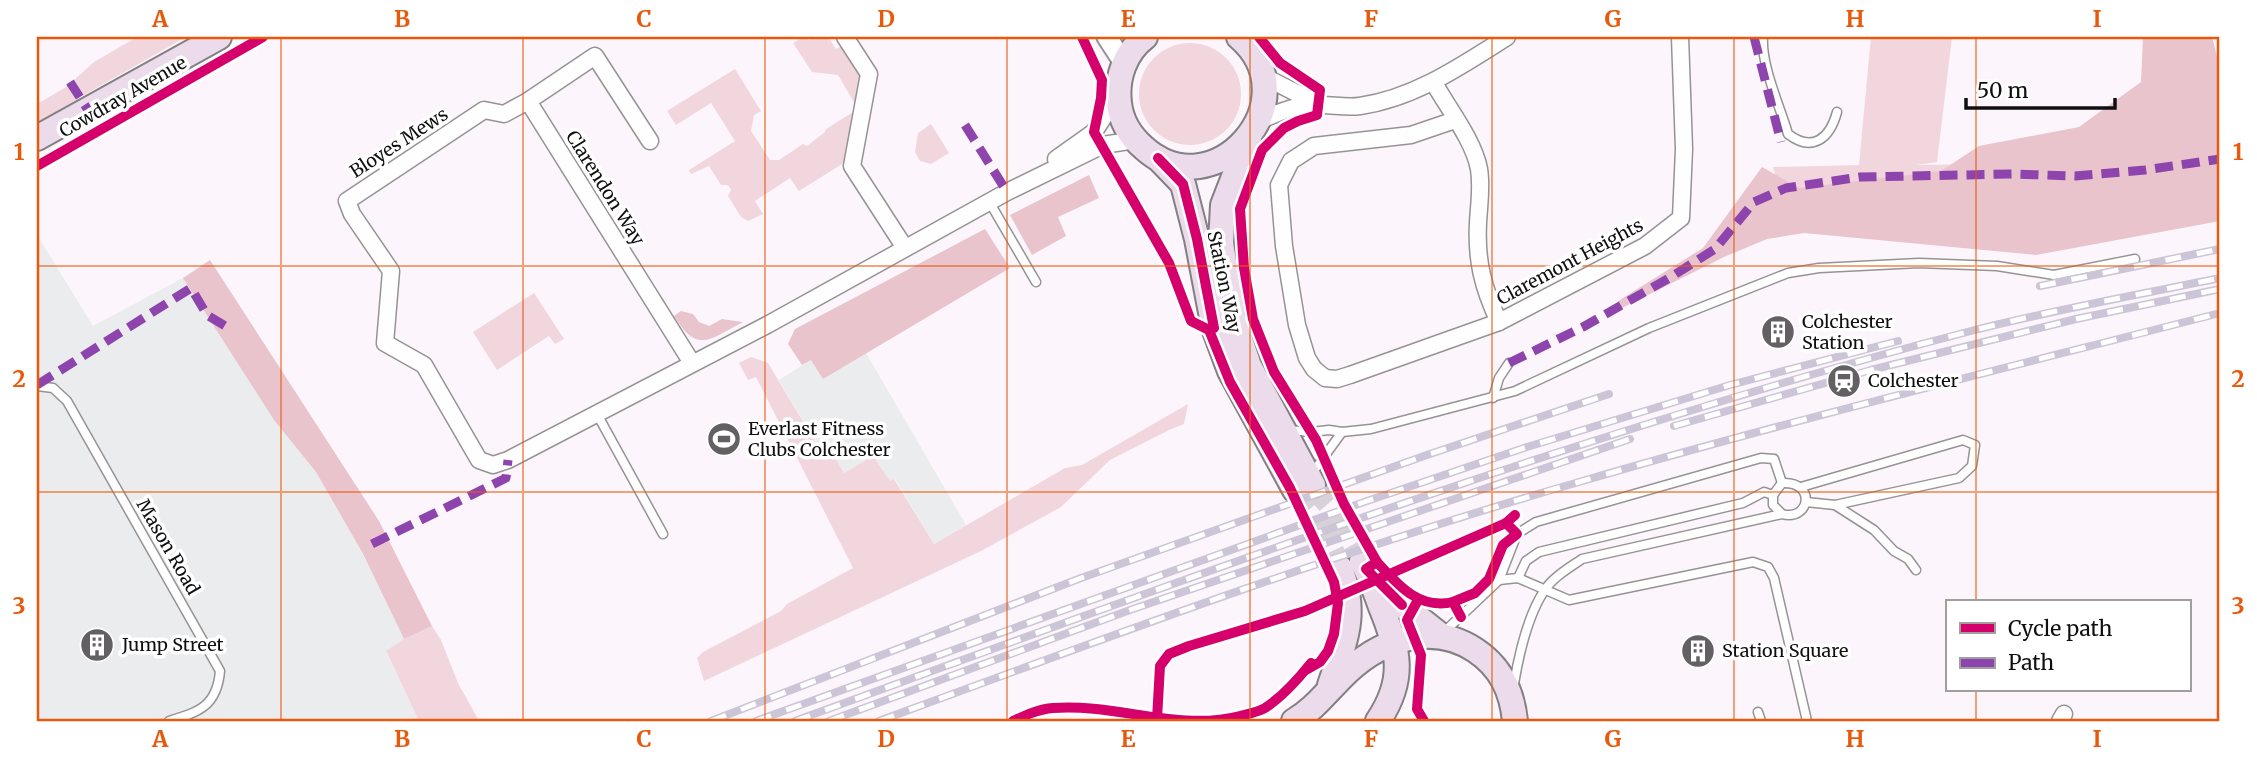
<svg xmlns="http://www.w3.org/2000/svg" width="2257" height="758" viewBox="0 0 2257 758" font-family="Merriweather,serif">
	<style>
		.industrial { fill: #ebecee }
		.green { fill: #f2d6de }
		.forest { fill: #e9c4cc }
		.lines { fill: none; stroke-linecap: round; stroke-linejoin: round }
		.primary-tunnel { stroke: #d8d2d8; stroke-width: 24; stroke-dasharray: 24 12; stroke-linecap: butt }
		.service-casing { stroke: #969395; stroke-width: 11 }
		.minor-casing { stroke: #969395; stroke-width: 19 }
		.tertiary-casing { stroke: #969395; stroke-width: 23 }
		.primary-casing { stroke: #838083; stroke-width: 28 }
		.service { stroke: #fffefe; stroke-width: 8 }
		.minor { stroke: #fffefe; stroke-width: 16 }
		.tertiary { stroke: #fffefe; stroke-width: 19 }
		.primary { stroke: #ecdbeb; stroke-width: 24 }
		.rail-casing { stroke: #cbc5d7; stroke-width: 8 }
		.rail { stroke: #fff; stroke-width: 5; stroke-dasharray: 16; stroke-linecap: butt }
		.quiet { stroke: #8e44ad; stroke-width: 9; stroke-dasharray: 18 9; stroke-linecap: butt }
		.cycleway-casing { stroke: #fff; stroke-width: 15 }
		.cycleway { stroke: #d6006c; stroke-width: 10 }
		.grid { fill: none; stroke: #e8590c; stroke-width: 2; stroke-opacity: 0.55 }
		.labels { text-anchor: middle; stroke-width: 7; stroke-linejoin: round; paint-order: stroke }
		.street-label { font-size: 18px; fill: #0f0f0f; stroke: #fff }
		.poi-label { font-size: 18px; fill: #0f0f0f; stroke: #fff; text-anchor: start }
		.neatline { fill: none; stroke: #e8590c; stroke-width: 2.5 }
		.grid-label { font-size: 23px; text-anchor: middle; font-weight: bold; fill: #e8590c }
	</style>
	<rect width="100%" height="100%" fill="#fcf5fb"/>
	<g class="industrial">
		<polygon points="37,235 93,326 183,278 274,420 316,472 362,553 404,639 386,652 419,721 37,721"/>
		<polygon points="866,353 966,525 934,544 895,479 890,481 873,456 844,473 832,452 817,445 779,380 811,360 824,378"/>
	</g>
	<g class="green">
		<polygon points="137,37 186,37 84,95 74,80 94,62"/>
		<polygon points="804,37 809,40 815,37 828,37 836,49 842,46 860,76 861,80 846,157 842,164 799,191 790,178 755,201 763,214 748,221 741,217 728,196 731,190 728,185 721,185 709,166 691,174 689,170 735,141 711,103 676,125 667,111 735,69 761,111 754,115 751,131 770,160 779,160 803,144 807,146 825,132 826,129 853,112 855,104 838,75 812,72 793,43"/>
		<polygon points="1871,37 1952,37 1937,162 1916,165 2220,161 1784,209 1773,167 1859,165"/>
		<circle cx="1190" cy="94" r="51"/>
		<polygon points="68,86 76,100 37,123 37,104"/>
		<polygon points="931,124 949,153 931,164 920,161 915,152 918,133"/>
		<polygon points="534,293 564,339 555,344 549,336 497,370 473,332"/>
		<polygon points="751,357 768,363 817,445 832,452 844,473 873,456 890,481 894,479 934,544 1065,468 1082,465 1188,404 1184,424 1169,430 1110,460 1061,507 981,551 704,681 697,658 703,652 781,611 787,604 853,568 756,377 748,380 739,363"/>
		<polygon points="432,626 441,640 458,683 479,721 419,721 386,651 404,639"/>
	</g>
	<g class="forest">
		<polygon points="2143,37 2212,37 2220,68 2220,221 2036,255 1804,233 1767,239 1724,257 1622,308 1618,301 1703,248 1762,167 1799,188 1941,171 1979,146 2079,127 2141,82"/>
		<polygon points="1089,175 1099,198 1058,217 1066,236 1032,255 1010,215"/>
		<polygon points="985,229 1010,268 823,379 811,360 802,365 788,344 795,329"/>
		<polygon points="210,260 379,521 432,626 404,639 363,554 316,472 274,420 183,278"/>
		<path d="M681,311l12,3 6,8 10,4 13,-7 21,3c-33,17 -45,33 -69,-6z"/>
	</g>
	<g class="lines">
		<g class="primary-tunnel">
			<polyline points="1313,485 1333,508 1362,561"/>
			<polyline points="1295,490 1315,515 1340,568"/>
		</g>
		<g class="service-casing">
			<g id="service">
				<path d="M1763,37c-2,29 17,69 25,97 25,19 42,4 49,-22"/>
				<polyline points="990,203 1036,282"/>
				<path d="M37,386l16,2 14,13 153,270c-3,35 -21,41 -51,50"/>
				<polyline points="1493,398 1499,378 1509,363"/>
				<polyline points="597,414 663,534"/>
				<polyline points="1288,430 1311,432 1329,430 1342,432 1371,429 1515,391 1649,328 1788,273 1819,268 1919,263 1997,266 2054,275 2135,259"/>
				<polyline points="1309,474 1316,468 1342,432"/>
				<polyline points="1801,487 1963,440 1975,445 1972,466 1959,478 1835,505 1806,502"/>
				<polyline points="1835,505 1874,530 1894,551 1908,559 1916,570"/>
				<polyline points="1518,578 1526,561 1539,552 1743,503 1764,492 1773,495"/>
				<polyline points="1499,580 1518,578 1569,600 1753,562 1768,567 1774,578 1807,721"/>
				<polyline points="1444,632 1499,580 1517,534 1536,522 1761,458 1774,459 1782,483"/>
				<path d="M1514,684c5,-30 13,-67 30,-93 9,-14 25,-23 38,-32l200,-45c28,8 35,-33 0,-31l-9,12v10l9,9"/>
				<polyline points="1758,712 1761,721"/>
			</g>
		</g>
		<g class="minor-casing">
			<g id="minor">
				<polyline points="845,37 869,74 852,166 905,248"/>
				<polyline points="1263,76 1318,104"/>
				<path d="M1434,83c14,25 40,58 45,86 3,18 0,35 -1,54 -2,38 5,65 21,99"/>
				<polyline points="528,101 504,114 484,110 347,201 352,214 391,271 385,343 424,365 479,460 493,465 508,460 767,325 1007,192 1103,145 1135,140"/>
				<polyline points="1455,120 1411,135 1314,146 1291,161 1279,185 1284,246 1297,325 1307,358 1314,369 1325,378 1337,379 1350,375 1499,322 1645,246 1681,218 1684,149 1680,37"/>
				<path d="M1259,121c20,-9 41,-18 63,-16 12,0 25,3 38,1 55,-8 101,-40 147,-69"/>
				<polyline points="650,141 595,56 528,101 692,363"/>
				<polyline points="1056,159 1094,132 1118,95"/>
				<polyline points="2060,721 2064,714"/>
			</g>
		</g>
		<g class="tertiary-casing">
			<polyline id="tertiary" points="1107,37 1124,63"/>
		</g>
		<g class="primary-casing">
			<g id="primary">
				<path d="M1145,37c-20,15 -29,41 -26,66 2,19 11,33 25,45 70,63 168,-48 95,-111"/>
				<polyline points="37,138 219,37"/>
				<polyline points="1249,138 1223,205 1221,243 1233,318 1249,366 1313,485"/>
				<polyline points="1158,158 1183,184 1197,239 1214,328 1230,371 1295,490"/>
				<path d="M1362,561c8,14 13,30 19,46 18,44 25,72 -3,114"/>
				<polyline points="1375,579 1402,605 1440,635"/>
				<path d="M1330,685c15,-45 28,-70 10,-117"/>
				<path d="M1294,721c19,-11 31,-27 47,-43 35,-36 88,-58 134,-28 26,17 37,41 40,71"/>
			</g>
		</g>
		<use href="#service" class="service"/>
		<use href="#minor" class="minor"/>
		<use href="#tertiary" class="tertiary"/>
		<use href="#primary" class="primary"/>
		<g class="rail-casing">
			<g id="rail">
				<polyline points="2040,286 2220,249"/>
				<polyline points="1674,426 1871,370 2076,319 2220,289"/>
				<polyline points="711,721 1081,578 1424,456 1609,394"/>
				<polyline points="756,721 1364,502 1527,447 1730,385 1898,341"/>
				<path d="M795,721c388,-141 775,-286 1176,-390 82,-21 166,-36 249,-53"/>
				<polyline points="829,721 1130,610 1630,439"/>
				<path d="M879,721c231,-85 463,-171 700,-239 212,-62 427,-114 641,-169"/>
			</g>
		</g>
		<use href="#rail" class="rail"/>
		<g class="quiet">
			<polyline points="1754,37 1781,142"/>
			<polyline points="70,82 88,110"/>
			<polyline points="965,125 1007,192"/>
			<polyline points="1509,363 1583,327 1671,277 1715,249 1754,202 1786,188 1860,177 2012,174 2075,176 2145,170 2220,159"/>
			<polyline points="37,385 191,288 207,315 232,330"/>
			<polyline points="372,544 506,478 508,460"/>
		</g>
		<g class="cycleway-casing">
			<g id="cycleway">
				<polyline points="1082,37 1102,80 1101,98 1094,132 1169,263 1191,321 1209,330 1230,382 1290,488 1334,582 1338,603 1334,634 1328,651 1320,662 1306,670"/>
				<polyline points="1259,37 1280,63 1320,90 1317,115 1298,121 1284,128 1262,150 1240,209 1244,268 1253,319 1274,372 1316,440 1344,504 1377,562"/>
				<polyline points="1158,158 1183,184 1197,239 1214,328"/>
				<polyline points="37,166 263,37"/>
				<polyline points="1418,600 1407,620 1421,655 1417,709 1424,721"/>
				<polyline points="1453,602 1475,593 1489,579 1503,545 1517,534 1506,523"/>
				<path d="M1402,605l-36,-36 11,-7c21,23 42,48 76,40l8,15"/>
				<polyline points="1157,719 1160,666 1169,654 1189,646 1305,611 1506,523 1515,515"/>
				<path d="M1013,721c13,-6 26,-12 40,-13 63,-5 124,24 187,8 8,-2 18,-4 25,-8 17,-11 34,-30 46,-45"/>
			</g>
		</g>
		<use href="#cycleway" class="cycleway"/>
	</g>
	<path class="grid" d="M281,37v684M523,37v684M765,37v684M1007,37v684M1250,37v684M1492,37v684M1734,37v684M1976,37v565M37,266h2183M37,492h2183M1976,690v31"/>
	<defs>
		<g id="building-disc" transform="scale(1.75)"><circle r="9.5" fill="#626062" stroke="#fff"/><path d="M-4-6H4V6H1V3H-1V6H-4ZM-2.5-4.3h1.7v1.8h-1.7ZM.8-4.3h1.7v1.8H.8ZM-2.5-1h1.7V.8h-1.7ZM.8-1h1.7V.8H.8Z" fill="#fff"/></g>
		<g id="station-disc" transform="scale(1.75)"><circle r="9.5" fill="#626062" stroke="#fff"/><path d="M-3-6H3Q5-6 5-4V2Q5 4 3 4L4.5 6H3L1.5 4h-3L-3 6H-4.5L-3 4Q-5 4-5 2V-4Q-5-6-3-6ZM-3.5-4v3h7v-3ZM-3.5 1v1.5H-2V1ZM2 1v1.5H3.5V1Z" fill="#fff"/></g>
		<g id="stadium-disc" transform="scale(1.75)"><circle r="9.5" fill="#626062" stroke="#fff"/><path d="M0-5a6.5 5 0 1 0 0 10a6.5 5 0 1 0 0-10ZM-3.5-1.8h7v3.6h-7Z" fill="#fff"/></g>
	</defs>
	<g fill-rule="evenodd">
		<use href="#building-disc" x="1778" y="332"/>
		<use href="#station-disc" x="1844" y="381"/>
		<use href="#stadium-disc" x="724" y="439"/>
		<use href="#building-disc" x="97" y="645"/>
		<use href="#building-disc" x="1698" y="651"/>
	</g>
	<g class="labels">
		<g class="street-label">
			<text transform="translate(123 97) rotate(-30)" y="6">Cowdray Avenue</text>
			<text transform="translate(399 143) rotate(-33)" y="6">Bloyes Mews</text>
			<text transform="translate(605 188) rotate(58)" y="6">Clarendon Way</text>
			<text transform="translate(1570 262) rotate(-28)" y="6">Claremont Heights</text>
			<text transform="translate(1224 282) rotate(78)" y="6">Station Way</text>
			<text transform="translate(168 547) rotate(60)" y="6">Mason Road</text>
		</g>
		<g class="poi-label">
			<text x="1802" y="328">Colchester<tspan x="1802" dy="21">Station</tspan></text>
			<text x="1868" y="387">Colchester</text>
			<text x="748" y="435">Everlast Fitness<tspan x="748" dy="21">Clubs Colchester</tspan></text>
			<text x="122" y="651">Jump Street</text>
			<text x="1722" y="657">Station Square</text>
		</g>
	</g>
	<rect width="2257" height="758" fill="none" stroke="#ffffff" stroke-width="77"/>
	<rect x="1946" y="600" width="245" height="91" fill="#ffffff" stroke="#9f9f9f" stroke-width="2"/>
	<rect x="1960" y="623" width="35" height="10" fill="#d6006c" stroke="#9f9f9f" stroke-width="2"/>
	<text x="2008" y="636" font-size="21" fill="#0f0f0f">Cycle path</text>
	<rect x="1960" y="658" width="35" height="10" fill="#8e44ad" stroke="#9f9f9f" stroke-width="2"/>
	<text x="2008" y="670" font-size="21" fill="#0f0f0f">Path</text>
	<path d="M1966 98v10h149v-10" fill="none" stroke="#0f0f0f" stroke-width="3.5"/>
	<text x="1977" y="98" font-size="21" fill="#0f0f0f" stroke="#ffffff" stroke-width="5" paint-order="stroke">50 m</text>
	<rect x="38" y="38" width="2180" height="682" class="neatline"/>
	<g class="grid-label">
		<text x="160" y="27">A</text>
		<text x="402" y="27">B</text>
		<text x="644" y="27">C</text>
		<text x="886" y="27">D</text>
		<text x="1128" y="27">E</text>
		<text x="1371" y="27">F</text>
		<text x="1613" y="27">G</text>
		<text x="1855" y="27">H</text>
		<text x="2097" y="27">I</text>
		<text x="19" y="160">1</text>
		<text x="2238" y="160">1</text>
		<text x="19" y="387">2</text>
		<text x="2238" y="387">2</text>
		<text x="19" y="614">3</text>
		<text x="2238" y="614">3</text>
		<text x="160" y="747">A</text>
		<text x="402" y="747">B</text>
		<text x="644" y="747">C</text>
		<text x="886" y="747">D</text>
		<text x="1128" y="747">E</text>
		<text x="1371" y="747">F</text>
		<text x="1613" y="747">G</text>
		<text x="1855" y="747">H</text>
		<text x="2097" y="747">I</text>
	</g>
</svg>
